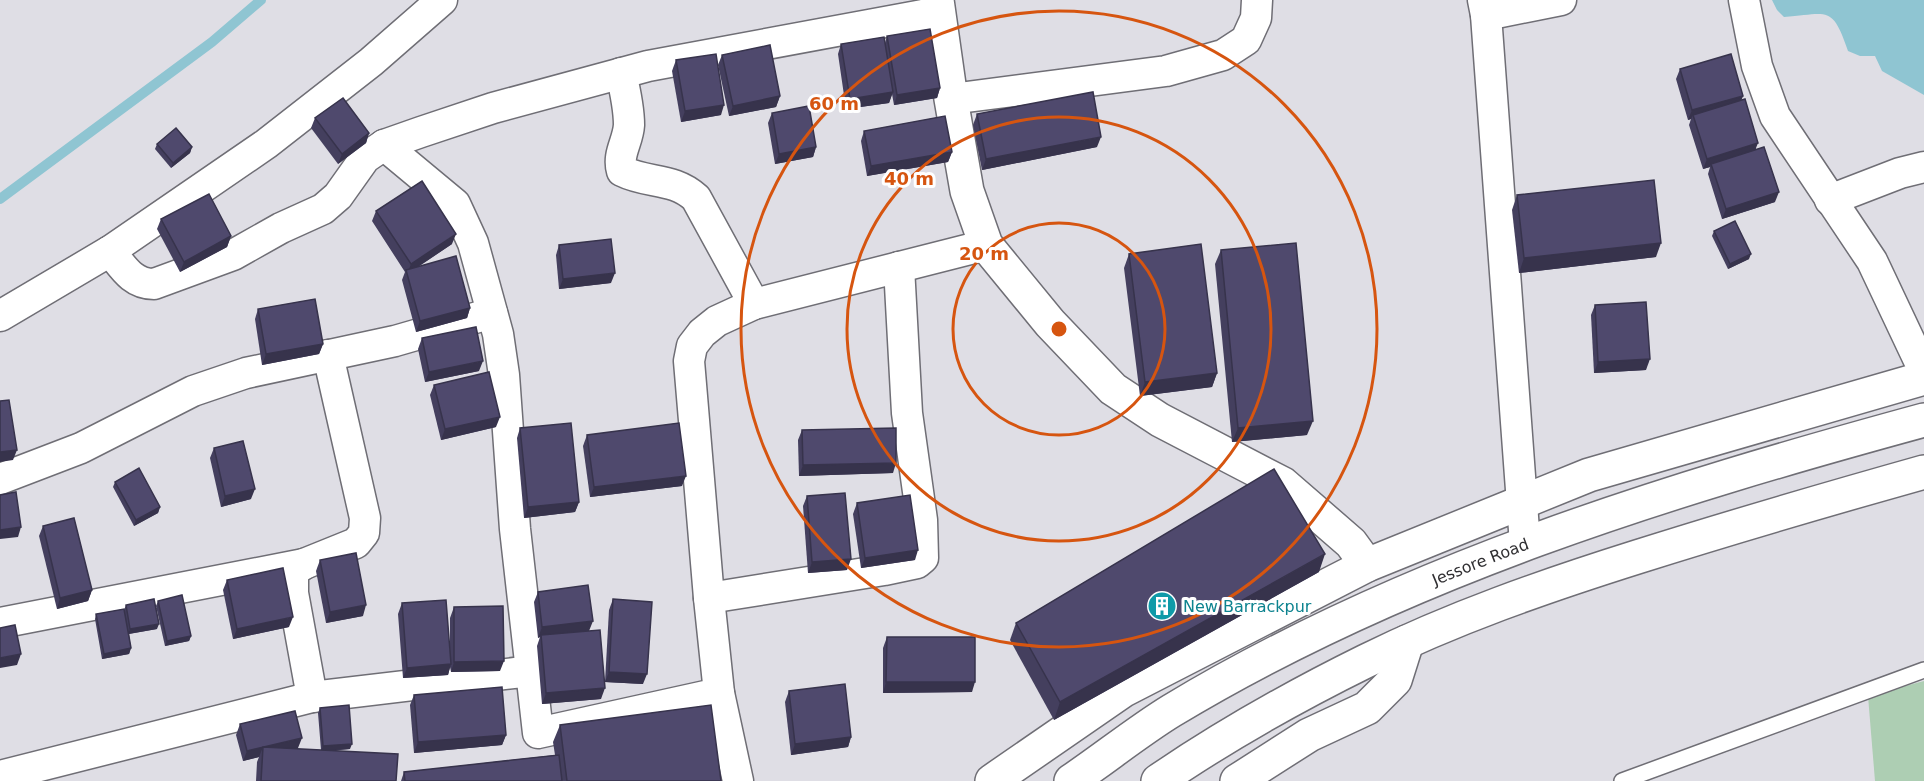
<svg xmlns="http://www.w3.org/2000/svg" width="1924" height="781" viewBox="0 0 1924 781" font-family="'DejaVu Sans',sans-serif">
	<style>
		.green { fill: #adceb3 }
		.water { fill: #8fc5d2 }
		.lines { fill: none; stroke-linecap: round; stroke-linejoin: round }
		.stream { stroke: #8fc5d2; stroke-width: 10 }
		.service-casing { stroke: #6f6e75; stroke-width: 18 }
		.minor-casing { stroke: #6f6e75; stroke-width: 33 }
		.tertiary-casing { stroke: #6f6e75; stroke-width: 36 }
		.trunk-casing { stroke: #6f6e75; stroke-width: 36 }
		.service { stroke: #fff; stroke-width: 15 }
		.minor { stroke: #fff; stroke-width: 30 }
		.tertiary { stroke: #fff; stroke-width: 33 }
		.trunk { stroke: #fff; stroke-width: 33 }
		.wall { fill: #443f5e }
		.shaded-wall { fill: #37334c }
		.building { fill: #4f496d; stroke: #37334c; stroke-width: 1.5 }
		.ring { fill: none; stroke: #d65510; stroke-width: 3 }
		.labels { text-anchor: middle; stroke-width: 6; stroke-linejoin: round; paint-order: stroke }
		.street-label { font-size: 16px; fill: #302f32; stroke: #fff }
		.culture-label { font-size: 16px; fill: #0d838f; stroke: #fff; text-anchor: start }
		.centre { fill: #d65510; stroke: #fff; stroke-width: 3 }
		.ring-label { font-size: 18px; text-anchor: middle; font-weight: bold; fill: #d65510; stroke: #fff; stroke-width: 6; stroke-linejoin: round; paint-order: stroke }
	</style>
	<rect width="100%" height="100%" fill="#dfdee5"/>
	<polygon class="green" points="1924,681 1924,781 1875,781 1868,696"/>
	<path class="water" d="M1772,0h152v95l-42,-24 -7,-15h-15l-12,-5c-16,-47 -20,-37 -64,-34l-7,-7z"/>
	<g class="lines">
		<polyline class="stream" points="0,199 212,42 261,0"/>
		<g class="service-casing">
			<polyline id="service" points="1622,781 1924,670"/>
		</g>
		<g class="minor-casing">
			<g id="minor">
				<polyline points="1483,0 1486,15 1525,544"/>
				<polyline points="1744,0 1757,66 1775,116 1872,261 1924,371"/>
				<polyline points="1486,15 1561,0"/>
				<path d="M621,73c4,17 8,35 8,52 -1,17 -12,29 -7,46 26,13 51,6 74,27l58,106"/>
				<polyline points="951,99 1166,71 1223,55 1246,40 1256,18 1257,0"/>
				<polyline points="384,145 455,204 473,243 498,334 504,375 515,529 531,671"/>
				<polyline points="1830,200 1900,173 1924,167"/>
				<path d="M110,251c13,16 22,33 44,33l79,-29 48,-27 42,-19 15,-13 27,-38 19,-13 37,-13 72,-24 155,-42 291,-54"/>
				<polyline points="0,316 110,251 266,144 371,62 442,0"/>
				<polyline points="0,479 81,448 193,391 246,373 395,341 492,313"/>
				<polyline points="709,598 884,570 917,563 923,558 922,520 907,413 899,267"/>
				<polyline points="0,623 304,564"/>
				<polyline points="719,693 738,781"/>
				<polyline points="312,697 293,593 293,571 304,564 356,543 364,533 365,518 328,355"/>
				<polyline points="0,776 312,697 531,671 538,733 719,693 709,598 689,361 692,346 702,333 717,321 754,304 986,245"/>
			</g>
		</g>
		<g class="tertiary-casing">
			<g id="tertiary">
				<polyline points="937,0 951,99 967,191 986,245 1050,323 1113,389 1160,420 1283,484 1351,543 1367,565"/>
				<polyline points="992,781 1124,690 1367,565 1589,475 1924,378"/>
				<polyline points="1237,781 1309,735 1367,708 1395,680 1407,642"/>
			</g>
		</g>
		<g class="trunk-casing">
			<g id="trunk">
				<path id="s1" d="M1071,781c34,-23 66,-49 100,-70 232,-140 493,-220 753,-291"/>
				<path d="M1158,781c66,-45 137,-85 208,-120 87,-43 179,-75 271,-104 95,-30 191,-58 287,-85"/>
			</g>
		</g>
		<use href="#service" class="service"/>
		<use href="#minor" class="minor"/>
		<use href="#tertiary" class="tertiary"/>
		<use href="#trunk" class="trunk"/>
	</g>
	<g class="wall">
		<polygon points="887,36 940,88 937,98 894,105 892,94 889,103 846,109 838,54 841,44 885,43"/>
		<polygon points="722,55 780,96 776,107 729,116 718,65"/>
		<polygon points="676,60 721,115 681,122 672,71"/>
		<polygon points="1680,69 1743,96 1741,100 1756,149 1775,202 1722,219 1708,174 1710,167 1703,169 1689,125 1691,119 1688,120 1676,79"/>
		<polygon points="772,113 816,147 813,157 775,164 768,123"/>
		<polygon points="977,114 1097,147 982,170 973,125"/>
		<polygon points="315,118 369,133 366,143 338,164 311,128"/>
		<polygon points="864,131 952,152 948,162 867,176 861,141"/>
		<polygon points="157,144 192,147 190,153 171,168 155,149"/>
		<polygon points="1517,195 1656,257 1519,273 1512,210"/>
		<polygon points="376,211 452,244 418,267 470,308 467,318 416,332 402,280 405,272 372,221"/>
		<polygon points="161,219 231,236 227,247 180,272 157,229"/>
		<polygon points="1714,231 1749,259 1728,269 1712,236"/>
		<polygon points="559,245 611,283 559,289 556,255"/>
		<polygon points="1221,250 1307,435 1232,442 1215,264"/>
		<polygon points="1129,254 1217,373 1212,387 1140,396 1124,268"/>
		<polygon points="1595,305 1646,370 1594,373 1591,315"/>
		<polygon points="258,309 323,344 319,354 262,365 255,319"/>
		<polygon points="422,338 479,371 425,382 418,349"/>
		<polygon points="434,385 496,427 441,440 430,395"/>
		<polygon points="520,428 579,502 575,512 524,518 517,438"/>
		<polygon points="802,430 893,473 799,476 798,440"/>
		<polygon points="587,435 682,486 590,497 583,446"/>
		<polygon points="214,448 251,499 221,507 210,458"/>
		<polygon points="115,482 160,507 158,513 134,526 113,487"/>
		<polygon points="807,496 847,570 808,573 803,506"/>
		<polygon points="857,503 915,560 861,568 853,514"/>
		<polygon points="43,526 92,590 88,601 57,609 39,536"/>
		<polygon points="320,560 363,616 326,623 316,571"/>
		<polygon points="1319,572 1054,720 1010,640 1016,623"/>
		<polygon points="227,580 289,627 233,639 223,590"/>
		<polygon points="538,592 589,631 601,699 542,704 537,646 540,637 538,638 534,602"/>
		<polygon points="613,599 643,684 605,682 609,610"/>
		<polygon points="158,601 191,636 189,641 165,646 156,606"/>
		<polygon points="402,603 450,651 450,618 454,607 500,671 451,672 450,667 448,675 403,678 398,614"/>
		<polygon points="126,605 157,629 129,634 131,648 129,654 102,659 95,619 96,614 124,610"/>
		<polygon points="887,637 972,692 883,693 883,648"/>
		<polygon points="789,691 851,737 848,747 791,755 785,702"/>
		<polygon points="414,695 506,735 502,745 414,753 410,705"/>
		<polygon points="320,708 350,749 330,751 396,781 256,781 257,762 259,757 243,761 236,735 240,724 298,748 295,749 321,750 318,713"/>
		<polygon points="560,725 721,781 401,781 404,772 555,755 553,742"/>
	</g>
	<g class="shaded-wall">
		<polygon points="940,88 937,98 894,105 897,95"/>
		<polygon points="893,92 889,103 846,109 850,99"/>
		<polygon points="780,96 776,107 729,116 733,106"/>
		<polygon points="1743,96 1739,106 1693,115 1691,119 1688,120 1692,110"/>
		<polygon points="724,105 721,115 681,122 685,111"/>
		<polygon points="369,133 366,143 338,164 342,154"/>
		<polygon points="1101,137 1097,147 982,170 986,159"/>
		<polygon points="1758,143 1754,153 1711,164 1710,167 1703,169 1707,159"/>
		<polygon points="192,147 190,153 171,168 173,163"/>
		<polygon points="816,147 813,157 775,164 779,154"/>
		<polygon points="952,152 948,162 867,176 871,166"/>
		<polygon points="1779,192 1775,202 1722,219 1726,209"/>
		<polygon points="456,234 452,244 407,274 411,264"/>
		<polygon points="231,236 227,247 180,272 184,262"/>
		<polygon points="1661,243 1656,257 1519,273 1524,258"/>
		<polygon points="1751,254 1749,259 1728,269 1730,264"/>
		<polygon points="615,273 611,283 559,289 563,279"/>
		<polygon points="470,308 467,318 416,332 420,321"/>
		<polygon points="323,344 319,354 262,365 266,354"/>
		<polygon points="1650,359 1646,370 1594,373 1598,362"/>
		<polygon points="483,361 479,371 425,382 429,372"/>
		<polygon points="1217,373 1212,387 1140,396 1145,382"/>
		<polygon points="500,417 496,427 441,440 445,429"/>
		<polygon points="1313,421 1307,435 1232,442 1238,428"/>
		<polygon points="17,450 13,460 0,462 0,452"/>
		<polygon points="896,463 893,473 799,476 803,465"/>
		<polygon points="686,476 682,486 590,497 594,487"/>
		<polygon points="255,489 251,499 221,507 225,496"/>
		<polygon points="579,502 575,512 524,518 528,507"/>
		<polygon points="160,507 158,513 134,526 136,520"/>
		<polygon points="21,527 18,537 0,539 0,530"/>
		<polygon points="918,550 915,560 861,568 865,558"/>
		<polygon points="1325,554 1319,572 1054,720 1060,702"/>
		<polygon points="851,559 847,570 808,573 812,562"/>
		<polygon points="92,590 88,601 57,609 60,598"/>
		<polygon points="366,605 363,616 326,623 330,612"/>
		<polygon points="293,617 289,627 233,639 237,629"/>
		<polygon points="593,621 589,631 541,635 540,637 538,638 542,627"/>
		<polygon points="159,624 157,629 128,634 130,629"/>
		<polygon points="191,636 189,641 165,646 167,641"/>
		<polygon points="131,648 129,654 102,659 104,654"/>
		<polygon points="21,654 17,665 0,668 0,658"/>
		<polygon points="504,661 500,671 451,672 454,662"/>
		<polygon points="451,664 448,675 403,678 407,668"/>
		<polygon points="609,672 647,674 643,684 605,682"/>
		<polygon points="886,682 975,682 972,692 883,693"/>
		<polygon points="605,688 601,699 542,704 546,693"/>
		<polygon points="506,735 502,745 414,753 418,742"/>
		<polygon points="851,737 848,747 791,755 795,744"/>
		<polygon points="302,738 298,748 262,757 263,747 259,757 243,761 247,751"/>
		<polygon points="352,744 350,749 321,751 323,746"/>
	</g>
	<g class="building">
		<polygon points="930,29 940,88 897,95 887,36"/>
		<polygon points="884,37 893,92 850,99 841,44"/>
		<polygon points="770,45 780,96 733,106 722,55"/>
		<polygon points="716,54 724,105 685,111 676,60"/>
		<polygon points="1731,54 1743,96 1692,110 1680,69"/>
		<polygon points="1093,92 1101,137 986,159 977,114"/>
		<polygon points="343,98 369,133 342,154 315,118"/>
		<polygon points="1745,99 1758,143 1707,159 1693,115"/>
		<polygon points="809,106 816,147 779,154 772,113"/>
		<polygon points="945,116 952,152 871,166 864,131"/>
		<polygon points="176,128 192,147 173,163 157,144"/>
		<polygon points="1764,147 1779,192 1726,209 1711,164"/>
		<polygon points="1654,180 1661,243 1524,258 1517,195"/>
		<polygon points="422,181 456,234 411,264 376,211"/>
		<polygon points="209,194 231,236 184,262 161,219"/>
		<polygon points="1735,221 1751,254 1730,264 1714,231"/>
		<polygon points="611,239 615,273 563,279 559,245"/>
		<polygon points="1296,243 1313,421 1238,428 1221,250"/>
		<polygon points="1201,244 1217,373 1145,382 1129,254"/>
		<polygon points="456,256 470,308 420,321 406,270"/>
		<polygon points="315,299 323,344 266,354 258,309"/>
		<polygon points="1646,302 1650,359 1598,362 1595,305"/>
		<polygon points="476,327 483,361 429,372 422,338"/>
		<polygon points="489,372 500,417 445,429 434,385"/>
		<polygon points="9,400 17,450 0,452 0,401"/>
		<polygon points="571,423 579,502 528,507 520,428"/>
		<polygon points="679,423 686,476 594,487 587,435"/>
		<polygon points="896,428 896,463 803,465 802,430"/>
		<polygon points="243,441 255,489 225,496 214,448"/>
		<polygon points="139,468 160,507 136,520 115,482"/>
		<polygon points="1274,469 1325,554 1060,702 1016,623"/>
		<polygon points="16,492 21,527 0,530 0,495"/>
		<polygon points="845,493 851,559 812,562 807,496"/>
		<polygon points="910,495 918,550 865,558 857,503"/>
		<polygon points="74,518 92,590 60,598 43,526"/>
		<polygon points="356,553 366,605 330,612 320,560"/>
		<polygon points="283,568 293,617 237,629 227,580"/>
		<polygon points="588,585 593,621 542,627 538,592"/>
		<polygon points="182,595 191,636 167,641 158,601"/>
		<polygon points="154,599 159,624 130,629 126,605"/>
		<polygon points="613,599 652,602 647,674 609,672"/>
		<polygon points="446,600 451,664 407,668 402,603"/>
		<polygon points="503,606 504,661 454,662 454,607"/>
		<polygon points="124,609 131,648 104,654 96,614"/>
		<polygon points="15,625 21,654 0,658 0,628"/>
		<polygon points="600,630 605,688 546,693 541,635"/>
		<polygon points="887,637 975,637 975,682 886,682"/>
		<polygon points="845,684 851,737 795,744 789,691"/>
		<polygon points="502,687 506,735 418,742 414,695"/>
		<polygon points="349,705 352,744 323,746 320,708"/>
		<polygon points="711,705 721,781 567,781 560,725"/>
		<polygon points="295,711 302,738 247,751 240,724"/>
		<polygon points="263,747 398,754 396,781 261,781"/>
		<polygon points="559,755 562,781 405,781 404,772"/>
	</g>
	<g class="ring">
		<circle cx="1059" cy="329" r="106"/>
		<circle cx="1059" cy="329" r="212"/>
		<circle cx="1059" cy="329" r="318"/>
	</g>
	<defs>
		<g id="building-disc" transform="scale(1.5)"><circle r="9.5" fill="#0f9aa8" stroke="#fff"/><path d="M-4-6H4V6H1V3H-1V6H-4ZM-2.5-4.3h1.7v1.8h-1.7ZM.8-4.3h1.7v1.8H.8ZM-2.5-1h1.7V.8h-1.7ZM.8-1h1.7V.8H.8Z" fill="#fff"/></g>
	</defs>
	<g fill-rule="evenodd">
		<use href="#building-disc" x="1162" y="606"/>
	</g>
	<g class="labels">
		<g class="street-label">
			<text dy="6" stroke="none"><textPath href="#s1" startOffset="466">Jessore Road</textPath></text>
		</g>
		<g class="culture-label">
			<text x="1183" y="612">New Barrackpur</text>
		</g>
	</g>
	<circle cx="1059" cy="329" r="9" class="centre"/>
	<g class="ring-label">
		<text x="834" y="110">60 m</text>
		<text x="909" y="185">40 m</text>
		<text x="984" y="260">20 m</text>
	</g>
</svg>
